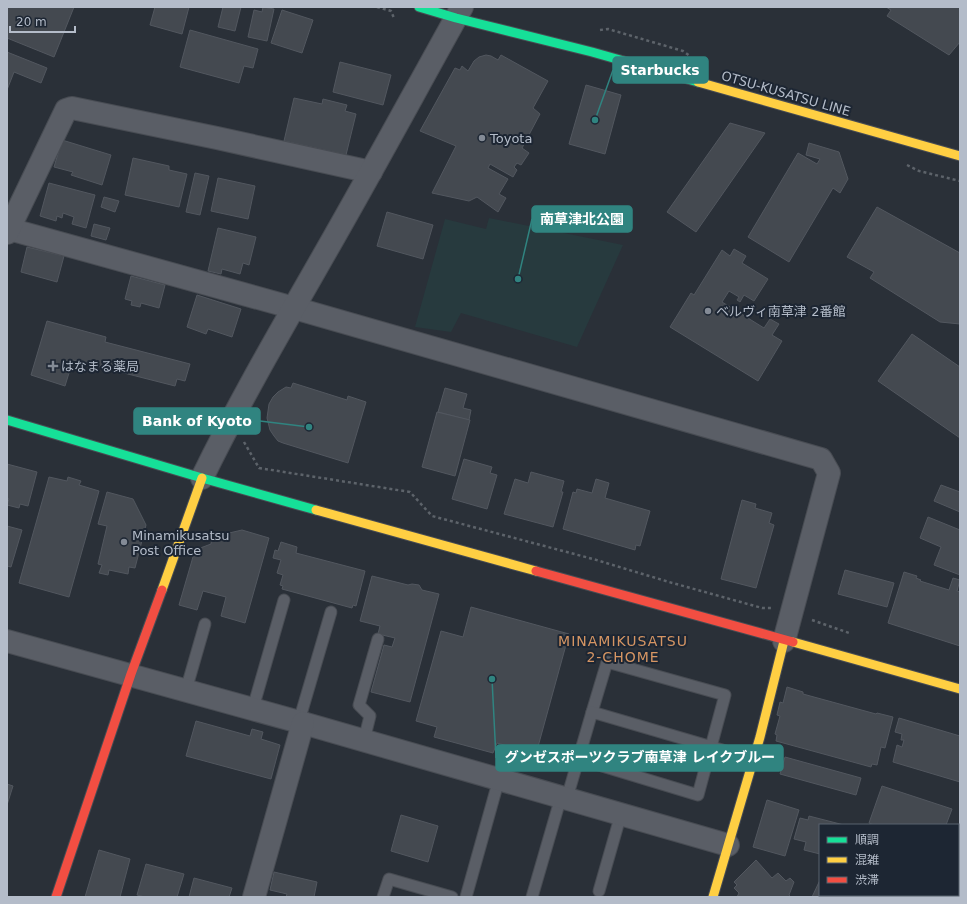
<svg xmlns="http://www.w3.org/2000/svg" width="967" height="904" viewBox="0 0 967 904" font-family="'DejaVu Sans','Noto Sans JP',sans-serif">
	<style>
		.green { fill: #273a3e }
		.building { fill: #444950; stroke: #52575f }
		.lines { fill: none; stroke-linecap: round; stroke-linejoin: round }
		.lane-casing { stroke: #484c53; stroke-width: 13 }
		.street-casing { stroke: #484c53; stroke-width: 24 }
		.fast-casing { stroke: #484c53; stroke-width: 11 }
		.slow-casing { stroke: #484c53; stroke-width: 11 }
		.jam-casing { stroke: #484c53; stroke-width: 11 }
		.path { stroke: #5d636a; stroke-width: 2.5; stroke-dasharray: 3 3; stroke-linecap: butt }
		.lane { stroke: #5a5e66; stroke-width: 11 }
		.street { stroke: #5a5e66; stroke-width: 22 }
		.fast { stroke: #16e098; stroke-width: 9 }
		.slow { stroke: #ffcf43; stroke-width: 9 }
		.jam { stroke: #f24e42; stroke-width: 9 }
		.poi-dot { fill: #848b96; stroke: #1d2633; stroke-width: 1.5 }
		.labels { text-anchor: middle; stroke-width: 4; stroke-linejoin: round; paint-order: stroke }
		.street-label { font-size: 13px; fill: #b4bcc9; stroke: #1d2633 }
		.poi-label { font-size: 13px; fill: #b4bcc9; stroke: #1d2633; text-anchor: start }
		.neighbourhood-label { font-size: 14px; letter-spacing: 1px; fill: #d59563; stroke: #1d2633 }
		.leader { fill: none; stroke: #308480; stroke-width: 1.5 }
		.callout-dot { fill: #308480; stroke: #1d2633; stroke-width: 1.5 }
		.callout { fill: #308480; stroke: #308480; stroke-width: 1.5 }
		.callout-label { font-size: 14px; text-anchor: middle; font-weight: bold; fill: #fff }
	</style>
	<rect width="100%" height="100%" fill="#2a3038"/>
	<polygon class="green" points="489,218 623,245 577,347 461,313 451,332 415,327 445,219 486,229"/>
	<g class="building">
		<polygon points="7,7 74,7 54,57 7,38"/>
		<polygon points="155,7 189,7 182,34 150,25"/>
		<polygon points="223,7 241,7 235,31 218,27"/>
		<polygon points="263,7 274,9 267,41 248,37 254,10 262,12"/>
		<polygon points="886,7 960,7 960,42 949,55 887,16 891,10"/>
		<polygon points="282,10 313,20 302,53 271,43"/>
		<polygon points="190,30 258,49 253,68 244,66 239,83 180,67"/>
		<polygon points="7,52 47,68 41,83 14,72 7,90"/>
		<polygon points="486,55 491,56 498,60 501,55 548,81 533,108 540,114 522,148 529,153 521,165 517,163 514,167 517,170 513,177 490,164 488,168 508,179 499,194 506,198 498,212 477,197 469,201 432,193 456,146 420,131 455,68 460,70 462,66 468,71 474,61 479,57"/>
		<polygon points="340,62 391,75 383,105 333,92"/>
		<polygon points="586,85 621,95 605,154 569,144"/>
		<polygon points="294,98 322,104 323,99 347,105 345,111 356,114 346,155 284,141"/>
		<polygon points="730,123 765,133 696,232 667,212"/>
		<polygon points="62,140 111,155 102,185 71,175 73,172 54,167"/>
		<polygon points="809,143 839,152 848,179 840,193 833,188 789,262 748,237 798,153 817,164 820,159 806,155"/>
		<polygon points="133,158 169,166 169,170 187,174 179,207 125,195"/>
		<polygon points="195,173 209,176 200,215 186,212"/>
		<polygon points="218,178 255,186 248,219 211,211"/>
		<polygon points="49,183 95,195 86,228 72,224 74,217 63,213 62,218 57,216 56,221 40,216"/>
		<polygon points="104,197 119,201 115,212 101,207"/>
		<polygon points="877,207 960,253 960,324 940,322 870,278 874,272 847,257"/>
		<polygon points="387,212 433,225 423,259 377,246"/>
		<polygon points="94,224 110,228 106,240 91,236"/>
		<polygon points="218,228 256,237 249,265 243,263 240,274 222,269 221,274 208,271"/>
		<polygon points="27,247 64,256 57,282 21,272"/>
		<polygon points="734,249 746,256 742,263 768,279 754,301 744,295 740,302 737,300 739,297 729,291 722,302 764,328 770,319 779,324 772,335 782,341 758,381 670,327 691,293 694,295 722,250 730,256"/>
		<polygon points="131,276 165,285 159,308 141,303 140,307 131,305 132,301 125,299"/>
		<polygon points="197,295 241,309 232,337 208,329 206,334 187,327"/>
		<polygon points="47,321 106,337 105,342 190,364 185,381 177,379 175,386 73,360 65,386 31,375"/>
		<polygon points="912,334 960,367 960,438 878,381"/>
		<polygon points="293,383 347,400 348,396 366,402 348,463 283,443 278,441 274,436 270,430 267,418 269,404 273,397 278,392 286,387 291,388"/>
		<polygon points="445,388 467,394 463,408 471,410 469,420 438,412"/>
		<polygon points="437,412 470,420 455,476 422,467"/>
		<polygon points="464,459 492,467 490,473 497,475 487,509 452,499"/>
		<polygon points="7,464 37,472 28,506 20,504 19,508 7,505 9,499 7,498"/>
		<polygon points="531,472 564,481 561,492 563,492 553,527 504,514 515,479 528,483"/>
		<polygon points="49,477 67,481 68,477 81,481 79,485 99,491 69,597 19,583"/>
		<polygon points="596,479 609,483 605,498 650,511 640,546 636,545 635,550 563,529 573,492 576,493 577,489 592,493"/>
		<polygon points="941,485 960,492 960,512 934,501"/>
		<polygon points="107,492 133,499 146,525 135,568 129,567 128,574 109,570 108,575 99,573 102,565 98,564 107,526 98,524"/>
		<polygon points="742,500 756,504 755,508 772,513 769,523 774,525 756,588 721,579"/>
		<polygon points="928,517 960,530 960,575 934,565 941,547 920,538"/>
		<polygon points="7,526 22,530 11,567 7,566"/>
		<polygon points="242,530 269,538 245,623 221,616 226,597 203,591 197,610 179,605 195,550 211,544 212,537"/>
		<polygon points="281,542 297,547 296,553 365,571 356,606 353,605 352,608 282,589 283,586 280,585 283,575 277,573 281,560 273,558 275,550 278,551"/>
		<polygon points="845,570 894,583 887,607 838,594"/>
		<polygon points="904,572 917,576 916,578 921,580 920,581 949,590 953,578 960,580 957,591 960,592 960,646 888,623"/>
		<polygon points="372,576 408,585 412,584 419,585 422,590 439,594 410,702 371,692 384,645 392,647 395,638 378,634 380,626 360,621"/>
		<polygon points="471,607 569,634 536,754 497,743 493,753 434,737 437,727 416,721 441,631 463,637"/>
		<polygon points="787,687 803,692 803,694 876,714 877,713 893,717 885,748 881,747 877,765 872,764 871,767 776,741 777,735 775,734 780,716 777,715 780,702 783,703"/>
		<polygon points="899,718 960,736 960,782 893,762 897,745 902,747 904,740 901,740 902,734 895,732"/>
		<polygon points="196,721 250,736 252,729 263,732 261,739 280,745 271,779 186,756"/>
		<polygon points="785,757 861,778 856,795 780,774"/>
		<polygon points="7,784 13,786 7,805"/>
		<polygon points="882,786 952,809 946,825 874,825 869,823"/>
		<polygon points="767,800 799,810 785,856 753,847"/>
		<polygon points="401,815 438,826 428,862 391,851"/>
		<polygon points="809,816 844,825 820,825 820,854 804,850 806,842 794,839 800,818 808,820"/>
		<polygon points="99,850 130,859 120,897 85,897"/>
		<polygon points="756,860 772,878 778,873 786,881 790,878 794,882 789,895 791,897 737,897 739,893 734,888 737,885 734,882"/>
		<polygon points="146,864 184,874 177,897 145,897 137,895"/>
		<polygon points="274,872 317,882 314,897 286,897 287,894 270,890"/>
		<polygon points="194,878 232,888 229,897 189,897"/>
		<polygon points="820,880 820,895 838,895 837,897 812,897"/>
		<polygon points="844,895 867,895 866,897 843,897"/>
		<polygon points="875,895 898,895 902,897 875,897"/>
	</g>
	<g class="lines">
		<g class="lane-casing">
			<g id="lane">
				<polyline points="186,690 205,624"/>
				<polyline points="253,708 284,600"/>
				<polyline points="299,721 331,612"/>
				<polyline points="364,740 370,716 359,705 378,639"/>
				<polyline points="579,759 698,795 725,695 607,662 592,712"/>
				<polyline points="567,798 592,712 753,759"/>
				<polyline points="599,891 621,814"/>
				<polyline points="383,897 389,879 452,897"/>
				<polyline points="466,897 499,779"/>
				<polyline points="532,897 561,797"/>
			</g>
		</g>
		<g class="street-casing">
			<g id="street">
				<polyline points="9,229 294,308 821,459 829,473 784,641"/>
				<polyline points="7,233 66,110 72,108 217,138 371,172"/>
				<path d="M202,478c40,-82 86,-160 131,-239 44,-77 86,-155 129,-232"/>
				<polyline points="7,641 303,723 728,845"/>
				<polyline points="254,897 303,723"/>
			</g>
		</g>
		<g class="fast-casing">
			<g id="fast">
				<polyline points="419,7 456,18 592,52 698,82"/>
				<polyline points="7,420 202,478 316,510"/>
			</g>
		</g>
		<g class="slow-casing">
			<g id="slow">
				<polyline points="698,82 960,156"/>
				<polyline points="316,510 536,571"/>
				<polyline points="162,590 202,478"/>
				<polyline points="793,642 960,689"/>
				<polyline points="713,897 760,737 784,641"/>
			</g>
		</g>
		<g class="jam-casing">
			<g id="jam">
				<polyline points="536,571 793,642"/>
				<polyline points="56,897 131,674 162,590"/>
			</g>
		</g>
		<g class="path">
			<polyline points="377,7 391,11 394,18"/>
			<polyline points="600,30 608,29 683,51 690,56"/>
			<polyline points="907,165 919,171 960,181"/>
			<polyline points="244,442 259,468 410,492 432,516 593,559 669,582 762,608 771,608"/>
			<polyline points="812,620 849,633"/>
		</g>
		<use href="#lane" class="lane"/>
		<use href="#street" class="street"/>
		<use href="#fast" class="fast"/>
		<use href="#slow" class="slow"/>
		<use href="#jam" class="jam"/>
	</g>
	<g class="poi-dot">
		<circle cx="482" cy="138" r="4"/>
		<circle cx="708" cy="311" r="4"/>
		<path d="M51 360h4v4h4v4h-4v4h-4v-4h-4v-4h4z"/>
		<circle cx="124" cy="542" r="4"/>
	</g>
	<g class="labels">
		<g class="street-label">
			<text transform="translate(786 93) rotate(16)" y="5">OTSU-KUSATSU LINE</text>
		</g>
		<g class="poi-label">
			<text x="490" y="143">Toyota</text>
			<text x="716" y="316">ベルヴィ南草津 2番館</text>
			<text x="61" y="371">はなまる薬局</text>
			<text x="132" y="540">Minamikusatsu<tspan x="132" dy="15">Post Office</tspan></text>
		</g>
		<g class="neighbourhood-label">
			<text x="623" y="646">MINAMIKUSATSU<tspan x="623" dy="16">2-CHOME</tspan></text>
		</g>
	</g>
	<path class="leader" d="M595 120L613 70M518 279L532 219M309 427L260 421M492 679L496 758"/>
	<g class="callout-dot">
		<circle cx="595" cy="120" r="4"/>
		<circle cx="518" cy="279" r="4"/>
		<circle cx="309" cy="427" r="4"/>
		<circle cx="492" cy="679" r="4"/>
	</g>
	<g class="callout">
		<rect x="613" y="57" width="95" height="26" rx="4"/>
		<rect x="532" y="206" width="100" height="26" rx="4"/>
		<rect x="134" y="408" width="126" height="26" rx="4"/>
		<rect x="496" y="745" width="287" height="26" rx="4"/>
	</g>
	<g class="callout-label">
		<text x="660" y="75">Starbucks</text>
		<text x="582" y="224">南草津北公園</text>
		<text x="197" y="426">Bank of Kyoto</text>
		<text x="640" y="762">グンゼスポーツクラブ南草津 レイクブルー</text>
	</g>
	<rect width="967" height="904" fill="none" stroke="#b4bcc9" stroke-width="16"/>
	<rect x="819" y="824" width="140" height="72" fill="#1d2633" stroke="#59626f"/>
	<rect x="827" y="837" width="20" height="6" fill="#16e098" stroke="#59626f"/>
	<text x="855" y="844" font-size="12" fill="#b4bcc9">順調</text>
	<rect x="827" y="857" width="20" height="6" fill="#ffcf43" stroke="#59626f"/>
	<text x="855" y="864" font-size="12" fill="#b4bcc9">混雑</text>
	<rect x="827" y="877" width="20" height="6" fill="#f24e42" stroke="#59626f"/>
	<text x="855" y="884" font-size="12" fill="#b4bcc9">渋滞</text>
	<path d="M10 26v6h65v-6" fill="none" stroke="#b4bcc9" stroke-width="2"/>
	<text x="16" y="26" font-size="12" fill="#b4bcc9" stroke="#1d2633" stroke-width="3" paint-order="stroke">20 m</text>
</svg>
